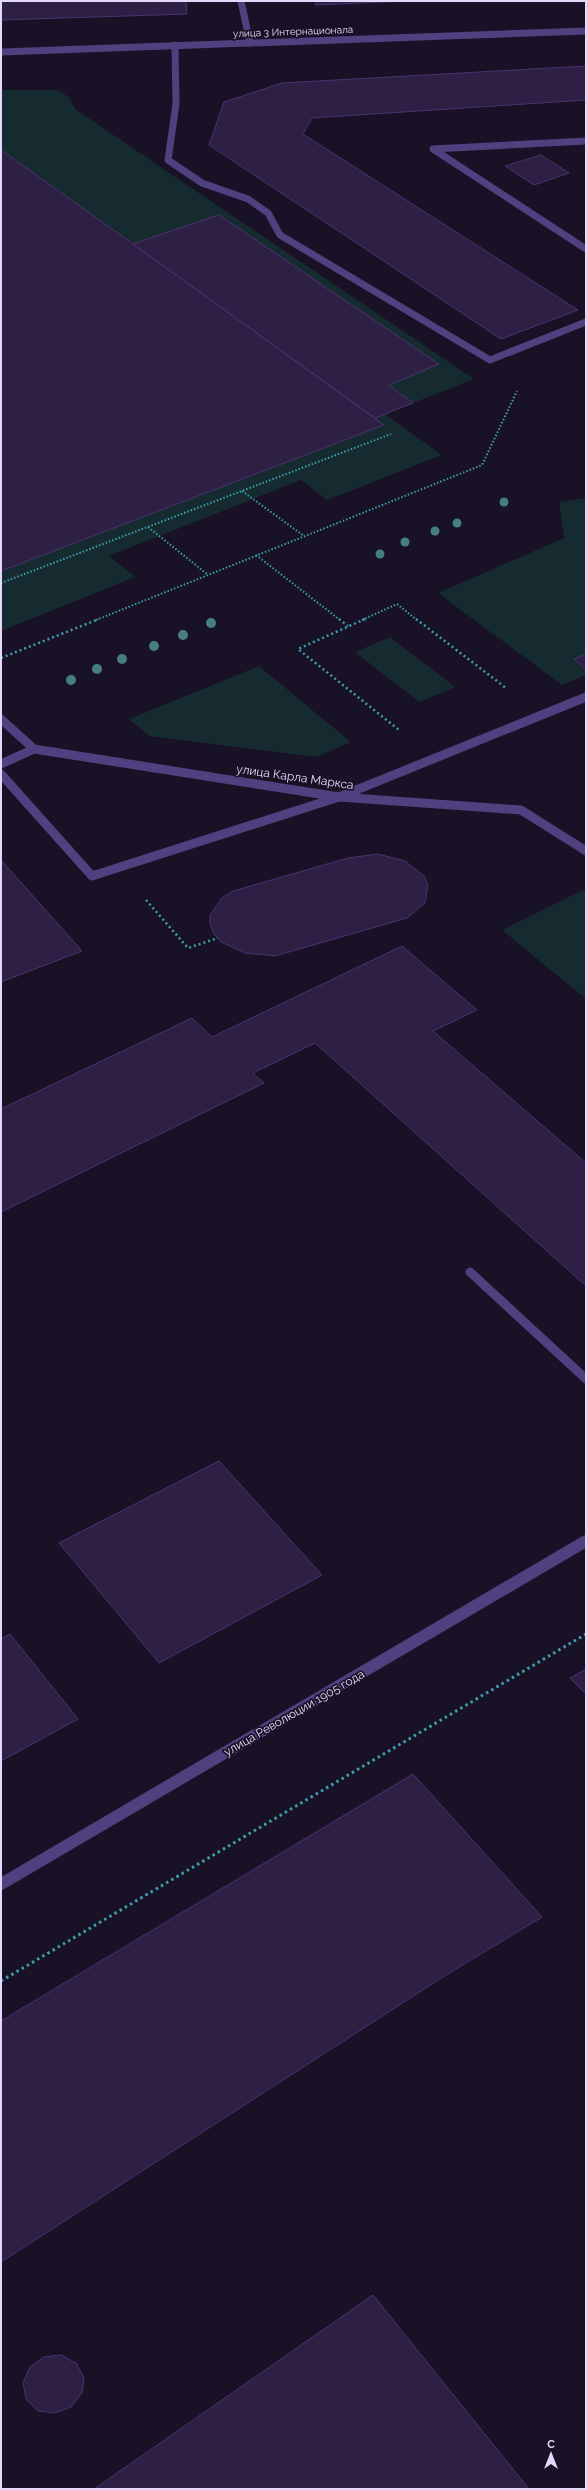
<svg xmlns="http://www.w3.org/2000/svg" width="587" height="2490" viewBox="0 0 587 2490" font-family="Raleway,sans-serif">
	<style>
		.green { fill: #152b2f }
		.building { fill: #2e1f45; stroke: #4b336f }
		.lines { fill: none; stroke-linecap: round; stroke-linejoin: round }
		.path-far2 { stroke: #3a9faf; stroke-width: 2; stroke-dasharray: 1.5 2; stroke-linecap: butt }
		.path-far1 { stroke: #3a9faf; stroke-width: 2.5; stroke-dasharray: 2 3; stroke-linecap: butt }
		.path { stroke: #3a9faf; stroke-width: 3; stroke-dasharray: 2.5 3.5; stroke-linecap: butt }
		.service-far1 { stroke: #4f4080; stroke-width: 7 }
		.service { stroke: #4f4080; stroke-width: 9 }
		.minor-far1 { stroke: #4f4080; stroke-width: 7 }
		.minor { stroke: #4f4080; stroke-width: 9 }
		.tertiary { stroke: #4f4080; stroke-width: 12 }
		.tree { fill: #467e84 }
		.labels { text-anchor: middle; stroke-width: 3.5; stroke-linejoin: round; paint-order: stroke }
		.far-street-label { font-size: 10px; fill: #e4d9fc; stroke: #191125 }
		.street-label { font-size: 12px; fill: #e4d9fc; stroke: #191125 }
	</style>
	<rect width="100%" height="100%" fill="#191125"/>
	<g class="green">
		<polygon points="1,90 57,90 69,97 75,109 474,379 385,414 442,455 327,500 301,480 109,556 135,577 1,631"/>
		<polygon points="586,498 586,675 562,685 438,593 564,538 559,502"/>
		<polygon points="390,637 455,687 419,702 355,652"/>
		<polygon points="259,666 351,742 316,757 149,736 129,719"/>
		<polygon points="583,890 586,892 586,999 502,930"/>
	</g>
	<g class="building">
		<polygon points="1,1 186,1 187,14 1,20"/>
		<polygon points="315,1 406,1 316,5"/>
		<polygon points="586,66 586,100 312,118 303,134 578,310 501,339 209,145 224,102 282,83"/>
		<polygon points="1,150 133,244 384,425 1,571"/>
		<polygon points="541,155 569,173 534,185 505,166"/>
		<polygon points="219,215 439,364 389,385 413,403 375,418 133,244"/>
		<polygon points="586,654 586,669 574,659"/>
		<polygon points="378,854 405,861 424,876 428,885 425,903 407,918 275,956 245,953 221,942 214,934 210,924 210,915 222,898 233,891 348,858"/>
		<polygon points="1,860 82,951 1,982"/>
		<polygon points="402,946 477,1010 433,1031 586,1163 586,1286 315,1043 253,1073 264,1083 1,1212 1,1109 192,1018 212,1037"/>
		<polygon points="219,1461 322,1575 159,1663 59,1543"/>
		<polygon points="10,1634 78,1719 1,1761 1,1639"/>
		<polygon points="586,1669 586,1694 570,1678"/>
		<polygon points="413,1774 542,1917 446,1975 1,2262 1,2021"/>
		<polygon points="373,2295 529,2489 94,2489 258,2375"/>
		<polygon points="61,2355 76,2363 84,2378 82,2393 71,2407 55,2413 38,2411 26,2399 23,2383 30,2367 44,2357"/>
	</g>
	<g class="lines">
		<g class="path-far2">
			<polyline points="242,491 304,536"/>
			<polyline points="148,527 207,574"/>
			<polyline points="256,555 340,620"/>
			<polyline points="1,583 391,434"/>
			<polyline points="96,620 482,465 517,391"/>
			<polyline points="362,620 397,604 417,620"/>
		</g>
		<g class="path-far1">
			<polyline points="339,619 348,626"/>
			<polyline points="365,619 298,649 399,730"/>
			<polyline points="416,619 506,688"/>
			<polyline points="1,658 99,619"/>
			<polyline points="146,900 188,948 218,938"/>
		</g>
		<polyline class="path" points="1,1981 586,1634"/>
		<g class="service-far1">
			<polyline points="241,1 250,43"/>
			<polyline points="175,45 176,104 168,160 202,183 248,199 268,213 280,235 490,360 586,322"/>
			<polyline points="586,141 433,149 586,249"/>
		</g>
		<g class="service">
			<polyline points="1,764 34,749"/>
			<polyline points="1,774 92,876 339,797 586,697"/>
			<polyline points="470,1272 586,1379"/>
		</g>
		<polyline class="minor-far1" points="1,52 586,31"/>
		<polyline class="minor" points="1,719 34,749 339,797 521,810 586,851"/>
		<polyline class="tertiary" points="1,1884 586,1541"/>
	</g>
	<g class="tree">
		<circle cx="504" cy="502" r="4.5"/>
		<circle cx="457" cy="523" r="4.5"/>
		<circle cx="435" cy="531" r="4.5"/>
		<circle cx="405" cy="542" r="4.5"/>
		<circle cx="380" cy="554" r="4.5"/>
		<circle cx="211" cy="623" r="5"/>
		<circle cx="183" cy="635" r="5"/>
		<circle cx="154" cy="646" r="5"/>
		<circle cx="122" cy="659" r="5"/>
		<circle cx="97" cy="669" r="5"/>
		<circle cx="71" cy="680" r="5"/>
	</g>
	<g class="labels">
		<g class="far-street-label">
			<text transform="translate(293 31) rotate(-2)" y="4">улица 3 Интернационала</text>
		</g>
		<g class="street-label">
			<text transform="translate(295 777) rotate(8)" y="4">улица Карла Маркса</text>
			<text transform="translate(294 1713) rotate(-30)" y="4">улица Революции 1905 года</text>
		</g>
	</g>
	<rect width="587" height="2490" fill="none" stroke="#e4d9fc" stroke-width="4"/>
	<g transform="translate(551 2454)" stroke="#191125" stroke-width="3" paint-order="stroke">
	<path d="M0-3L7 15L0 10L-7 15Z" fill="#e4d9fc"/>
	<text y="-6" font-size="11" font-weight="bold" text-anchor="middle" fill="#e4d9fc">С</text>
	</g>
</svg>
